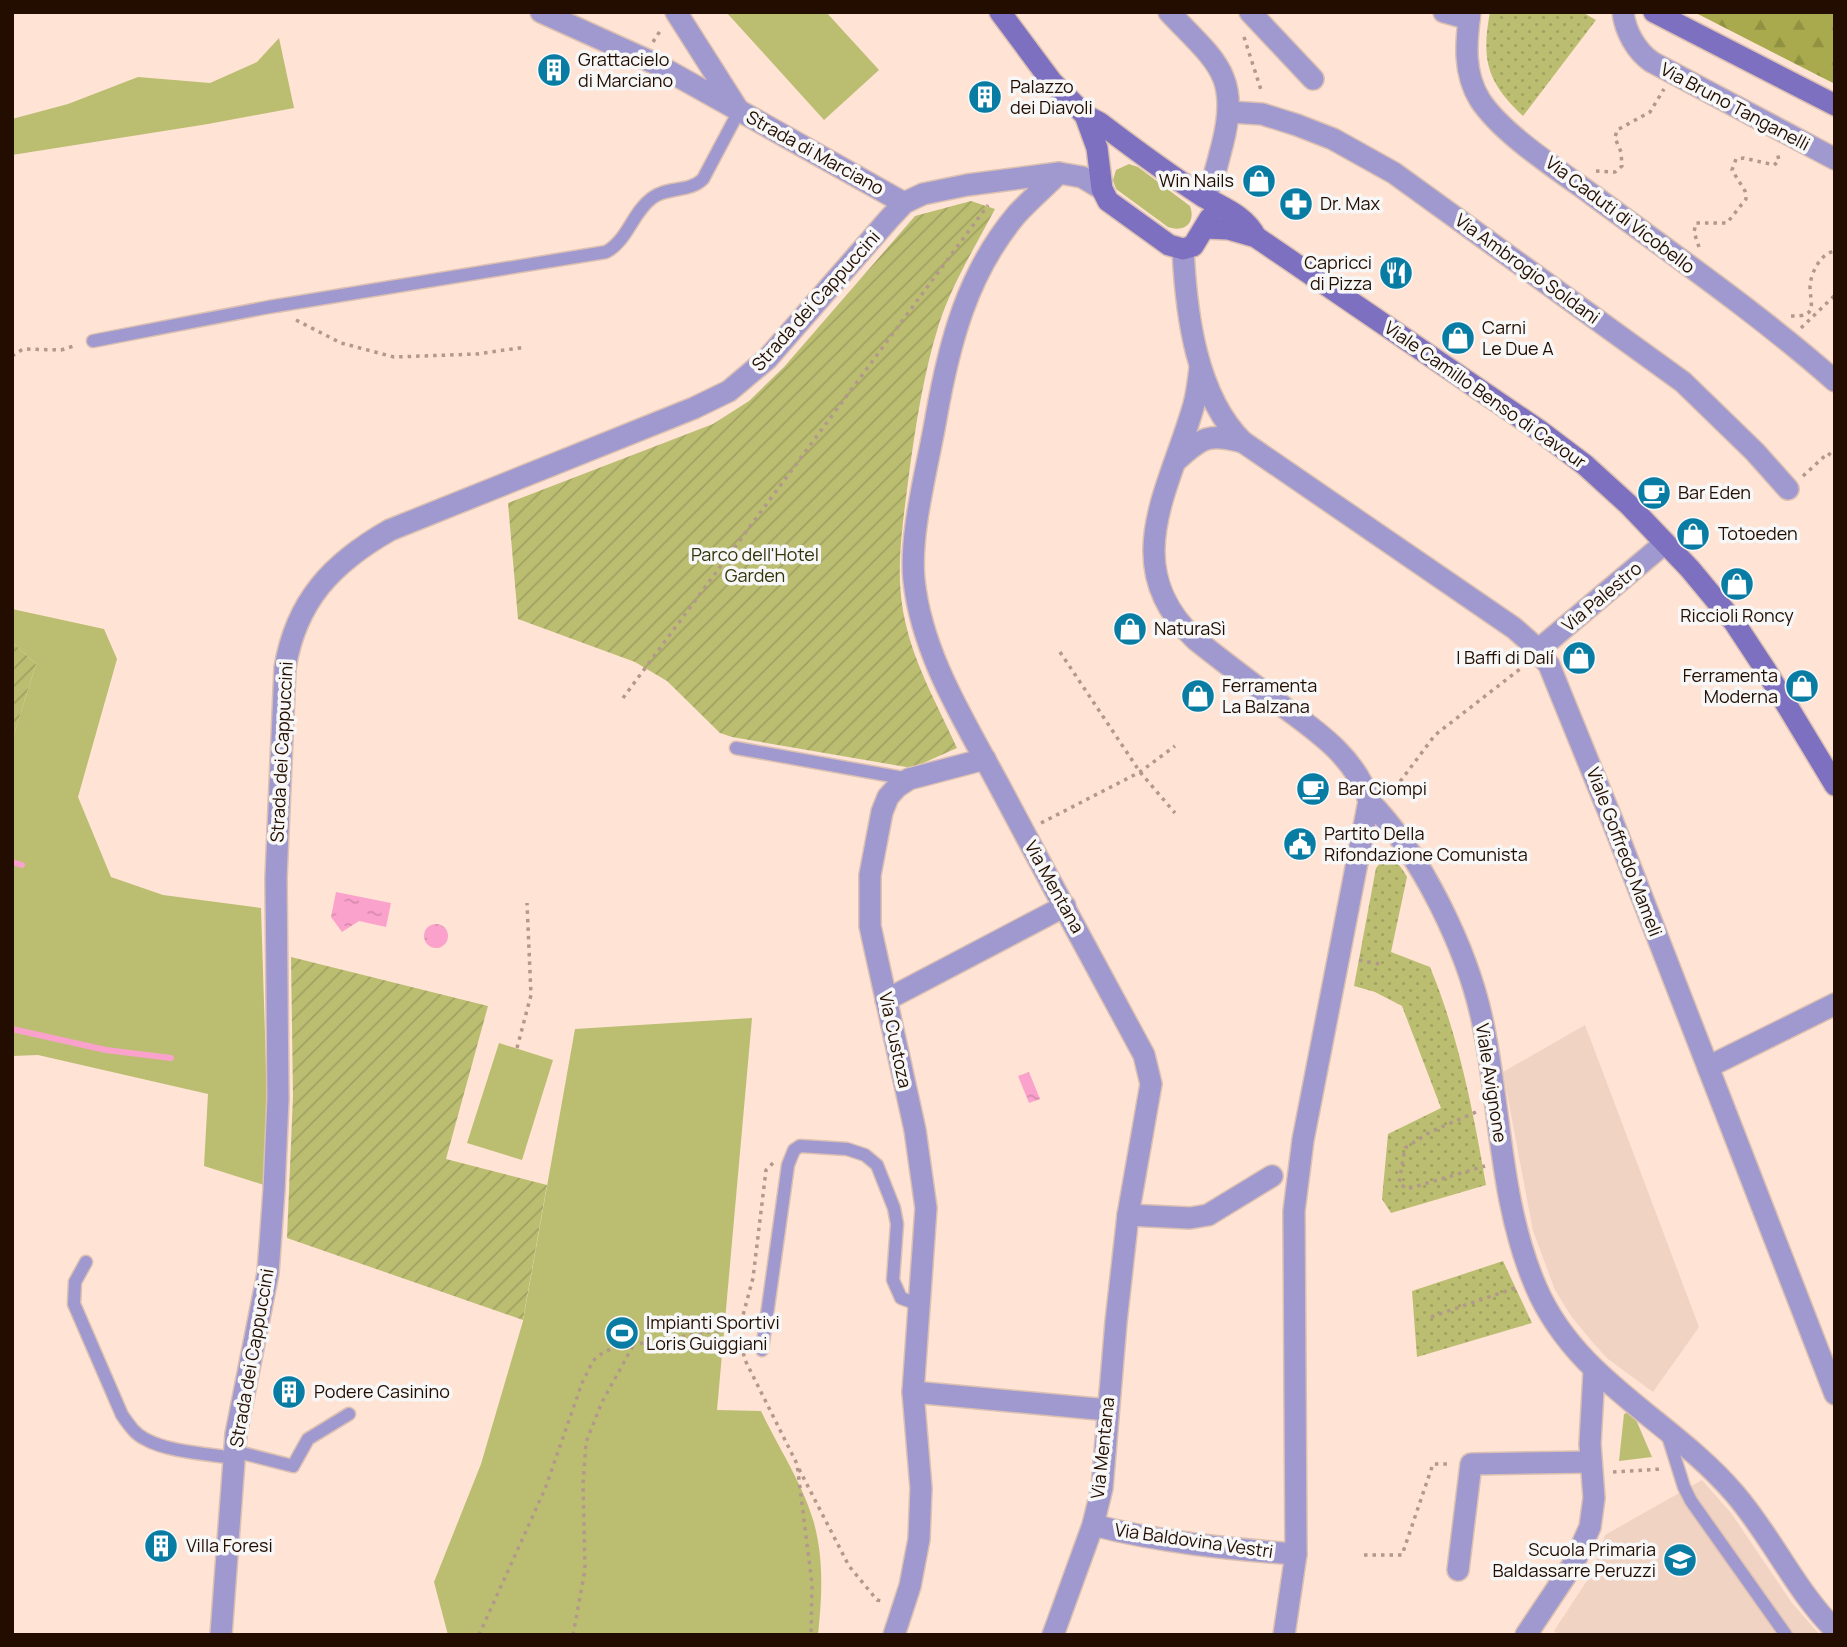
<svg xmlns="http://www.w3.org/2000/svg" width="1847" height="1647" viewBox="0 0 1847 1647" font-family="Manrope,sans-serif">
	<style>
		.built { fill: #f1d3c3 }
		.grass { fill: #bbbe71 }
		.forest { fill: url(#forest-firs) }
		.park { fill: url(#park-dots) }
		.garden { fill: url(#garden-furrows) }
		.water { fill: url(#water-ripples) }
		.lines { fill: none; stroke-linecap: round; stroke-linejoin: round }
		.stream { stroke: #fba2cc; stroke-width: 6 }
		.lane-casing { stroke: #dcc1b2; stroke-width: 15 }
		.street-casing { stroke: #dcc1b2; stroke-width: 24 }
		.secondary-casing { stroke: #dcc1b2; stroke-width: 24 }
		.path { stroke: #b3998b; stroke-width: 3.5; stroke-dasharray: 3.5 5; stroke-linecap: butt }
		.lane { stroke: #a099cf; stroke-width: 12 }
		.street { stroke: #a099cf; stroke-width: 21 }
		.secondary { stroke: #7e70c0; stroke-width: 21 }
		.labels { text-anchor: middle; stroke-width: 7; stroke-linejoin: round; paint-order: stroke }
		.poi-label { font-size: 18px; fill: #230d01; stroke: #f6f7f6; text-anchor: start }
		.street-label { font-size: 18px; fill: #230d01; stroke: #f6f7f6 }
		.park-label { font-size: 18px; fill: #33330b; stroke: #f6f7f6 }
	</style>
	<defs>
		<pattern id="forest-firs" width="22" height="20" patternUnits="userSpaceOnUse" patternTransform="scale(1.75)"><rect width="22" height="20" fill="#a8aa4d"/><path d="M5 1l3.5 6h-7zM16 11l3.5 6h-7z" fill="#909141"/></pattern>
		<pattern id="park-dots" width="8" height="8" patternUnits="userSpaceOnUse" patternTransform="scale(1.75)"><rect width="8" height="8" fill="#bbbe71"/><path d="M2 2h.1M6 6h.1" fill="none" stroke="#a0a260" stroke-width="1.8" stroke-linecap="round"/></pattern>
		<pattern id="garden-furrows" width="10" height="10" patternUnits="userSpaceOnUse" patternTransform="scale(1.75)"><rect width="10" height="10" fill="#bbbe71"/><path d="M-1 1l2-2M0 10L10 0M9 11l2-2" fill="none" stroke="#a0a260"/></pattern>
		<pattern id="water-ripples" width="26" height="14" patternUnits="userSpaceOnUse" patternTransform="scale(1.75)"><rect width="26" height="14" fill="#fba2cc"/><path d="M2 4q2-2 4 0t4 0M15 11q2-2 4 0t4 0" fill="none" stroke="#d78aad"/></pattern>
	</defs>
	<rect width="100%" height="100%" fill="#ffe3d4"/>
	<g class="built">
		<polygon points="1585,1025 1699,1327 1653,1392 1608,1359 1594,1344 1571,1316 1555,1290 1533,1231 1503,1072"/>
		<polygon points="1702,1480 1731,1513 1792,1603 1820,1635 1558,1635 1554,1631 1592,1573 1605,1535"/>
	</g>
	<g class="grass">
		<polygon points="729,12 826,12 879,70 824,120 727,13"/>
		<polygon points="279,38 294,108 208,124 12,155 12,119 68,104 138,77 210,83 257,62"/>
		<path d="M1129,164l9,3 52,39c6,16 -5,27 -22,21l-52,-38 -3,-9 3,-10z"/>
		<polygon points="12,609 104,629 117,659 78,797 111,877 163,895 261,908 267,1098 264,1185 204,1166 208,1094 38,1055 12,1056 12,741 36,664 12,642"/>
		<path d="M752,1018l-35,392 44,1c17,36 42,73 53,112 10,37 8,74 4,112h-370l-14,-53 47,-118 42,-143 52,-292z"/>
		<polygon points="499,1043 553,1060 522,1160 467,1143"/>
		<polygon points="1629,1412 1634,1415 1652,1457 1619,1461 1624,1414"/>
	</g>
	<polygon class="forest" points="1694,12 1835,12 1835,84"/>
	<g class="park">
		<path d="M1490,12h92l14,8 -73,96c-36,-34 -42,-56 -33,-104z"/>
		<path d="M1384,859c13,0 17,8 23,18l-16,75 39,15c29,70 43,144 56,218l-95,28 -9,-14 6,-65 53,-26 -39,-102 -27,-14 -21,-6 22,-118z"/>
		<polygon points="1503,1261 1532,1323 1417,1357 1412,1291"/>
	</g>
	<g class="garden">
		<path d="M971,201l24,8c-20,38 -43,75 -56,115 -16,51 -24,105 -31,158 -6,48 -14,95 -2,143 10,43 33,83 51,123l-45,20 -180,-31 -12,-4 -53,-52 -32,-19 -117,-43 -10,-116 205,-79 36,-23 35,-34 131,-151z"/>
		<polygon points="12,642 36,664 12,741"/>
		<polygon points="291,957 488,1006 446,1159 547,1185 523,1320 287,1238 293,1096"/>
	</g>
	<g class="water">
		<polygon points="336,892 391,903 386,927 359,921 342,932 331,917"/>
		<circle cx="436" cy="936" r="12"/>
		<polygon points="1029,1072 1040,1099 1029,1103 1018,1076"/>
	</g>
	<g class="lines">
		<g class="stream">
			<polyline points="12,862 22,865"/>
			<polyline points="12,1029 106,1050 171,1058"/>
		</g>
		<g class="lane-casing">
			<g id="lane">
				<path d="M93,341l176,-34 337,-55c22,-12 26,-39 46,-54 15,-12 37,-5 51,-19l36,-68"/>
				<polyline points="736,748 909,779"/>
				<path d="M86,1262l-11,20 -1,22 48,111c7,10 13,19 23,24 23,13 63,15 89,19"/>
				<polyline points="762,1350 788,1165 794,1150 800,1146 847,1149 865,1155 877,1165 894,1208 897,1224 893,1280 901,1298 920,1305"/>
				<polyline points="1667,1433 1684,1487 1691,1501 1786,1635"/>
				<polyline points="234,1451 293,1466 308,1439 349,1414"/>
			</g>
		</g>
		<g class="street-casing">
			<g id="street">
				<polyline points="541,12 656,64 904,203"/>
				<polyline points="676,12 737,108"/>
				<path d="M1169,12c46,49 72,62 53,134 -5,18 -8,36 -18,51"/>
				<polyline points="1250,12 1313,79"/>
				<polyline points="1444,12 1469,19"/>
				<path d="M1470,12c-4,30 -7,61 10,88 23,35 80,71 114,96 81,60 165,118 241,185"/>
				<path d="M1623,12c2,19 13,39 29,50l183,97"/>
				<polyline points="1230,112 1262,114 1297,125 1333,139 1394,173 1683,382 1755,452 1788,489"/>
				<path d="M1183,249c3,64 13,147 60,193l271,186 17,15 18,22 63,155 223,574"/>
				<path d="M1200,368c-2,15 -3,29 -8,43 -24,81 -74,157 4,229 24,19 49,38 73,56 38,29 86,57 100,105l-66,339 -9,71 2,343 -12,81"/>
				<path d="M1177,460c25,-23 32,-27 66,-18"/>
				<polyline points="1538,650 1665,543"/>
				<path d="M1369,801c52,53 99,149 114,223 18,87 17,180 53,263 40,94 136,133 199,207 37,43 60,96 100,136"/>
				<polyline points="886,1000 1065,906"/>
				<polyline points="1708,1067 1835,1004"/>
				<polyline points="1128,1215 1190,1218 1208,1215 1272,1176"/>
				<polyline points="913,1392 1108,1410"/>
				<path d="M1093,1525c66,17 135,24 203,29"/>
				<polyline points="1458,1570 1471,1464 1591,1462"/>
				<path d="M221,1635l15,-201 32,-161 6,-83 4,-91 -2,-221 9,-210c11,-67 47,-105 105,-138l304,-122 35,-17 38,-32 122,-140 15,-16 19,-9 44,-9 92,-12 23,4 20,12"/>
				<polyline points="894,1635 910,1586 919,1539 921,1488 913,1392 926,1208 915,1130 870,926 870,875 882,812 888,797 897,787 909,779 985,759"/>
				<path d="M1053,1635l40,-110 9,-37 14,-166 12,-107 23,-131 -7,-29c-48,-89 -96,-177 -143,-266 -35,-66 -79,-133 -87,-209 -5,-46 14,-115 22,-162 13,-74 31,-145 81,-204 13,-14 28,-27 42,-41"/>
				<polyline points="1526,1635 1574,1563 1590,1527 1594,1498 1590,1444 1594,1372"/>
			</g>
		</g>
		<g class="secondary-casing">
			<g id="secondary">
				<path d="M1000,12l52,70 33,33 15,8c33,25 66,50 101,72 21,13 43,19 55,42"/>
				<polyline points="1654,12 1835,105"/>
				<polyline points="1085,115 1097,148 1102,189 1108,201 1169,245 1183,249 1193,246 1210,218"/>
				<polyline points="1206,228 1228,229 1256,237 1540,431 1585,465 1629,505 1690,569 1734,622 1765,669 1835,785"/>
			</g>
		</g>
		<g class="path">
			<polyline points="1244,37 1262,93"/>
			<polyline points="653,42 662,28"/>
			<polyline points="1596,171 1615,172 1622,166 1621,152 1615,138 1617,130 1650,112 1664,89"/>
			<polyline points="1699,247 1694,232 1696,223 1727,223 1746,199 1745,191 1732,170 1736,159 1744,158 1774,165 1779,161 1777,151"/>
			<path d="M1791,316c28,1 19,-12 19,-30 1,-14 11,-33 25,-35"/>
			<polyline points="296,320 341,343 394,357 477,354 526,347"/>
			<polyline points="1801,328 1835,295"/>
			<polyline points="12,356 23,349 61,350 77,345"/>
			<polyline points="1803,476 1828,453 1835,459"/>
			<polyline points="1060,652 1140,772 1175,813"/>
			<polyline points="623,698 988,205"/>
			<polyline points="1390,795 1435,735 1520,669"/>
			<polyline points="1041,823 1140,772 1175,746"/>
			<polyline points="1359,960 1384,965"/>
			<polyline points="517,1048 531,995 527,903"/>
			<polyline points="1476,1112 1430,1132 1405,1148 1399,1183 1407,1189 1485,1166"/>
			<polyline points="773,1163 766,1170 753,1278 742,1319 740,1339 745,1360 797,1464 812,1584 811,1635"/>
			<polyline points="1431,1317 1515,1288"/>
			<polyline points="799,1469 849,1566 877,1600 882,1601 883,1599"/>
			<polyline points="1613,1472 1661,1469"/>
			<polyline points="1364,1555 1402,1555 1433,1464 1451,1464"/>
			<polyline points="479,1635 545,1489 582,1383 593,1361 598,1356 612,1348 741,1327"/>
			<polyline points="573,1635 585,1570 583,1484 586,1442 602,1402 634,1344"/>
		</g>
		<use href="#lane" class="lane"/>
		<use href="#street" class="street"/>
		<use href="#secondary" class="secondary"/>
	</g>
	<defs>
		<g id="building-disc" transform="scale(1.75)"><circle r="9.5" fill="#097ca4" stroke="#f6f7f6"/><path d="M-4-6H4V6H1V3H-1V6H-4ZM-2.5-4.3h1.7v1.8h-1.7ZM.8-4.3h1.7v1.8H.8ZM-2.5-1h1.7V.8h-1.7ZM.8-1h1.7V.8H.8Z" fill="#fff"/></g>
		<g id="shop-disc" transform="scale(1.75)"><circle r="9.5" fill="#097ca4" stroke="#f6f7f6"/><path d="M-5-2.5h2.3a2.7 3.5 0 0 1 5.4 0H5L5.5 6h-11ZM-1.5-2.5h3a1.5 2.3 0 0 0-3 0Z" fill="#fff"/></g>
		<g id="pharmacy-disc" transform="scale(1.75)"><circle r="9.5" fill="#097ca4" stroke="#f6f7f6"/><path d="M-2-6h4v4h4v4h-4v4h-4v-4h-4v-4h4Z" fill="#fff"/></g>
		<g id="restaurant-disc" transform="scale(1.75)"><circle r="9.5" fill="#097ca4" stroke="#f6f7f6"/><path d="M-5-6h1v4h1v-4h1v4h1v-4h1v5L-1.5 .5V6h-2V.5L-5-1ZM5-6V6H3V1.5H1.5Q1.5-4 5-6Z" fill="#fff"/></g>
		<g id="cafe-disc" transform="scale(1.75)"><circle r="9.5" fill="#097ca4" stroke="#f6f7f6"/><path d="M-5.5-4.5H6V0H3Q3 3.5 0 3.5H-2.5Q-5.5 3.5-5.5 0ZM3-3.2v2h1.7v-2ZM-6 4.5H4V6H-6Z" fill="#fff"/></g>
		<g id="civic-disc" transform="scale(1.75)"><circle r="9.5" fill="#097ca4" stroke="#f6f7f6"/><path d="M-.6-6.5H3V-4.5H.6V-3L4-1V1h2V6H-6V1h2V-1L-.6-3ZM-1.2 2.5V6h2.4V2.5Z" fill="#fff"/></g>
		<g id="stadium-disc" transform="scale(1.75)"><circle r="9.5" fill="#097ca4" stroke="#f6f7f6"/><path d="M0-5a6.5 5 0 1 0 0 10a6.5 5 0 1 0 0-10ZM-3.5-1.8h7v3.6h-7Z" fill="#fff"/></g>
		<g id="school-disc" transform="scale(1.75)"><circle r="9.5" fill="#097ca4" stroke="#f6f7f6"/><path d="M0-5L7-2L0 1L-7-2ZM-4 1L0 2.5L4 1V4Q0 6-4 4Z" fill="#fff"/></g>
	</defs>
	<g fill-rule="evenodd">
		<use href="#building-disc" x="554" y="70"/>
		<use href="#building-disc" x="985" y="97"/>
		<use href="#shop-disc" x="1259" y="181"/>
		<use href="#pharmacy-disc" x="1296" y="204"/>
		<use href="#restaurant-disc" x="1396" y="273"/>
		<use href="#shop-disc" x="1458" y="338"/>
		<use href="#cafe-disc" x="1654" y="493"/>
		<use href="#shop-disc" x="1693" y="534"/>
		<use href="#shop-disc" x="1737" y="584"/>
		<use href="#shop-disc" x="1130" y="629"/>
		<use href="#shop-disc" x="1579" y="658"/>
		<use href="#shop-disc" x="1802" y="686"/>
		<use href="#shop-disc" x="1198" y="696"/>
		<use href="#cafe-disc" x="1313" y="789"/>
		<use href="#civic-disc" x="1300" y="844"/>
		<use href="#stadium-disc" x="622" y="1333"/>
		<use href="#building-disc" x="289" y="1392"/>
		<use href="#building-disc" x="161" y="1546"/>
		<use href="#school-disc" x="1680" y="1560"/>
	</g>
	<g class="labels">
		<g class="poi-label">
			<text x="578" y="66">Grattacielo<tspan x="578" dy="21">di Marciano</tspan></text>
			<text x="1010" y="93">Palazzo<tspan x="1010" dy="21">dei Diavoli</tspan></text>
			<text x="1234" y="187" text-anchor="end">Win Nails</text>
			<text x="1320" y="210">Dr. Max</text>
			<text x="1372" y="269" text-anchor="end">Capricci<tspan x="1372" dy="21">di Pizza</tspan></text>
			<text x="1482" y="334">Carni<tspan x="1482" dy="21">Le Due A</tspan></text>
			<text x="1678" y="499">Bar Eden</text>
			<text x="1718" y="540">Totoeden</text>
			<text x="1737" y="622" text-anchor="middle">Riccioli Roncy</text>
			<text x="1154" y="635">NaturaSì</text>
			<text x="1554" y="664" text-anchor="end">I Baffi di Dalí</text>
			<text x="1778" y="682" text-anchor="end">Ferramenta<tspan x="1778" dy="21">Moderna</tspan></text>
			<text x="1222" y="692">Ferramenta<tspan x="1222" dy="21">La Balzana</tspan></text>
			<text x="1338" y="795">Bar Ciompi</text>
			<text x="1324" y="840">Partito Della<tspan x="1324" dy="21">Rifondazione Comunista</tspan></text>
			<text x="646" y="1329">Impianti Sportivi<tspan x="646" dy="21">Loris Guiggiani</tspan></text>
			<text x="314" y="1398">Podere Casinino</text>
			<text x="186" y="1552">Villa Foresi</text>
			<text x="1656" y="1556" text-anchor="end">Scuola Primaria<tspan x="1656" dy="21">Baldassarre Peruzzi</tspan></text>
		</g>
		<g class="street-label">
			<text transform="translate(1735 107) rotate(28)" y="6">Via Bruno Tanganelli</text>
			<text transform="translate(815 153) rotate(29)" y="6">Strada di Marciano</text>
			<text transform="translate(1620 215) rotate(37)" y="6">Via Caduti di Vicobello</text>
			<text transform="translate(1527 269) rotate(36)" y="6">Via Ambrogio Soldani</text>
			<text transform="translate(816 301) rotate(-48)" y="6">Strada dei Cappuccini</text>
			<text transform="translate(1485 395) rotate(35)" y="6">Viale Camillo Benso di Cavour</text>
			<text transform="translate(1602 597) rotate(-40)" y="6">Via Palestro</text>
			<text transform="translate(282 752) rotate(-87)" y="6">Strada dei Cappuccini</text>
			<text transform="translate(1624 852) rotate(69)" y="6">Viale Goffredo Mameli</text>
			<text transform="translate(1054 887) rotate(61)" y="6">Via Mentana</text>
			<text transform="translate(895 1040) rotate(78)" y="6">Via Custoza</text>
			<text transform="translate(1491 1083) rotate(81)" y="6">Viale Avignone</text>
			<text transform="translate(252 1358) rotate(-80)" y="6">Strada dei Cappuccini</text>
			<text transform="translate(1103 1448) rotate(-84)" y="6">Via Mentana</text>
			<text transform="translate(1194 1541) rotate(8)" y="6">Via Baldovina Vestri</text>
		</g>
		<g class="park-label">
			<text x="755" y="561">Parco dell'Hotel<tspan x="755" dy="21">Garden</tspan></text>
		</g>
	</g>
	<rect width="1847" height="1647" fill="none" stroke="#230d01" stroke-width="28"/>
</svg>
